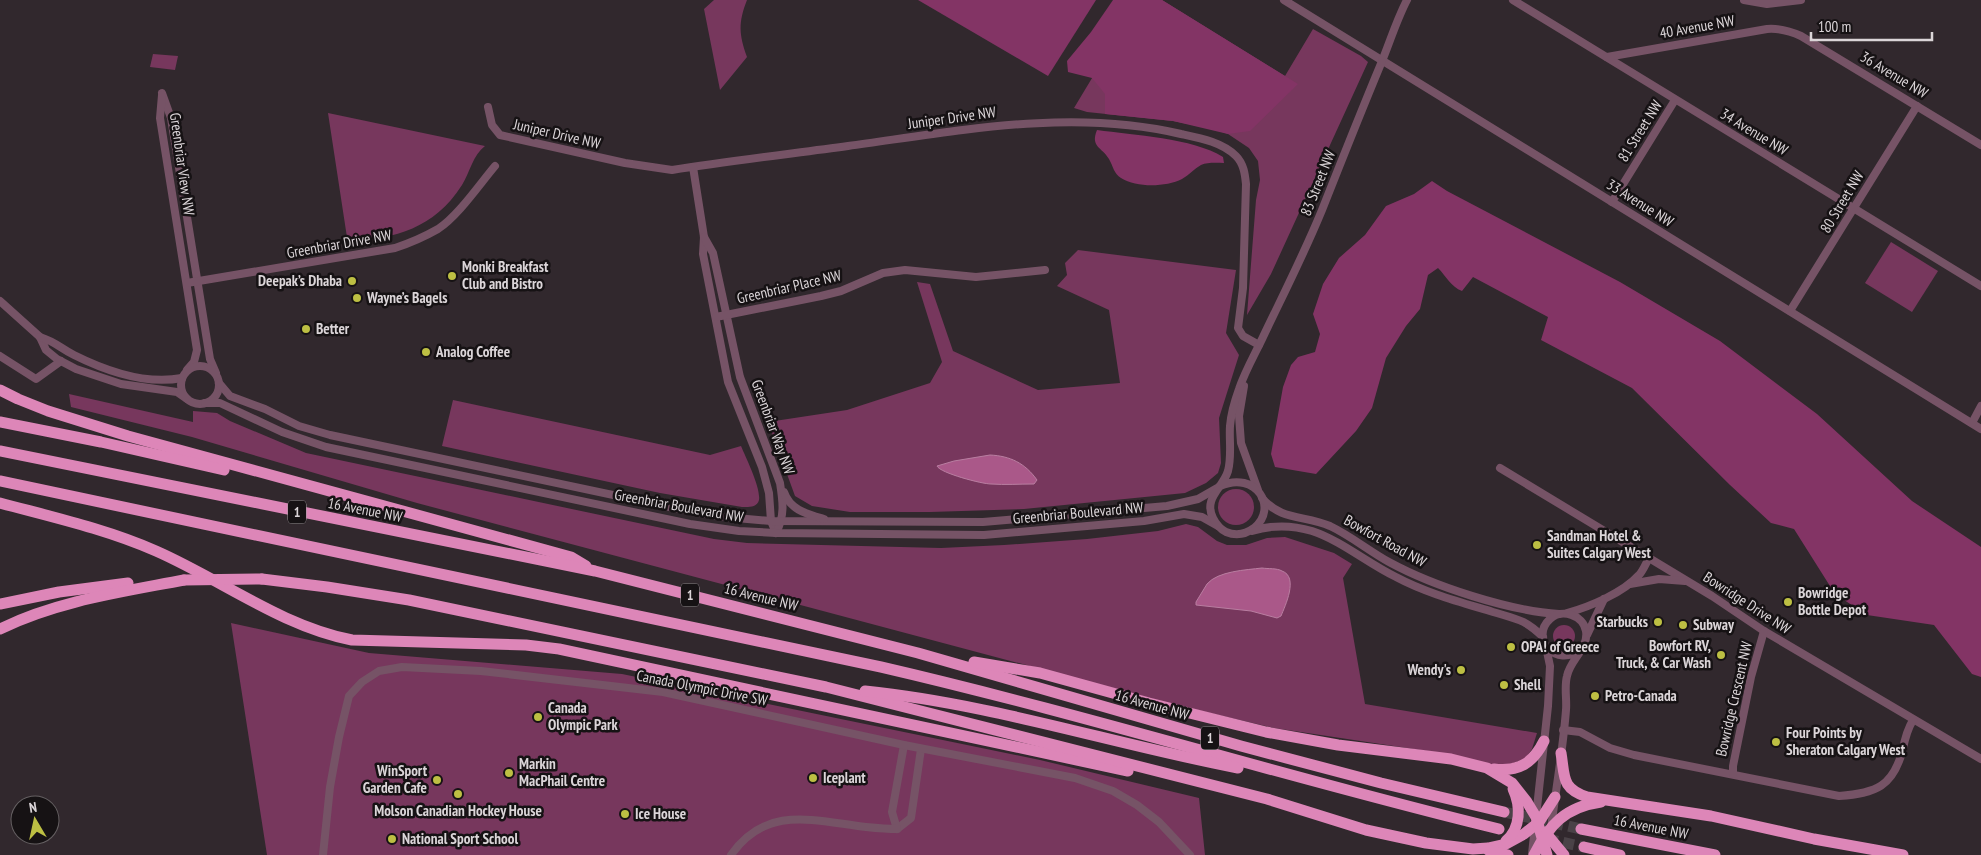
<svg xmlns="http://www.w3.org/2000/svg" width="1981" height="855" viewBox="0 0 1981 855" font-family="'PT Sans Narrow',sans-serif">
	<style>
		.green { fill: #77375d }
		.forest { fill: #833465 }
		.water { fill: #aa5889; stroke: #b97ea1 }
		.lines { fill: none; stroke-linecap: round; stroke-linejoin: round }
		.highway-tunnel { stroke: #4a4247; stroke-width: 11; stroke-dasharray: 11 5.5; stroke-linecap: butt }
		.minor { stroke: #765366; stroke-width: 8 }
		.highway { stroke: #dd86b8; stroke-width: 11 }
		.highway-bridge { stroke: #dd86b8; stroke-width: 11 }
		.poi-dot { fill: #bdbf43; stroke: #161214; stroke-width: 2 }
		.labels { text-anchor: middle; stroke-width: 5; stroke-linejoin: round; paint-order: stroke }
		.shield { fill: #161214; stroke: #a09a9d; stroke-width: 1 }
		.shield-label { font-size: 14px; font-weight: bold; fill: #dbd5d8 }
		.street-label { font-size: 15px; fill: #dbd5d8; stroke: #161214 }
		.poi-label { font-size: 15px; font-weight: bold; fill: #dbd5d8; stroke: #161214; text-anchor: start }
	</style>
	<rect width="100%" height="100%" fill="#31282d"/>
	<g class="green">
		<path d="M714,0h33c-9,23 -8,34 0,57l-27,33 -16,-81z"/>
		<polygon points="1139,0 1162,0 1285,76 1313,29 1361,56 1368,62 1271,274 1247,315 1256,200 1260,180 1258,161 1249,148 1228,134 1213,129 1173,121 1087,112 1074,108"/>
		<polygon points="153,54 178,56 175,70 150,67"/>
		<path d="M328,113l157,33c-12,9 -15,26 -23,39 -29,45 -65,51 -114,59z"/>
		<polygon points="1891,242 1938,271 1912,312 1865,283"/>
		<polygon points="1078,250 1236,270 1226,333 1239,355 1219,418 1221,463 1218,473 1206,483 1185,493 1024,509 930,512 850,512 812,506 795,496 768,422 847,410 930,383 942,362 917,282 930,284 953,351 1038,390 1120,383 1109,310 1057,286 1067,275 1065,263"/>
		<polygon points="69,394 193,422 193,411 217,413 230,421 306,453 714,539 747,543 941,548 1004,545 1087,539 1158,531 1186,524 1198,527 1217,541 1227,545 1246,545 1267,538 1285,537 1334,553 1352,564 1343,578 1365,704 1537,733 1532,749 1525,759 1501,767 1447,754 1274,728 1180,706 417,503 192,437 71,407"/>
		<path d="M453,400l257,55 31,-9c5,12 20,42 18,54 -2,8 -11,7 -17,7l-82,-14 -218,-47z"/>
		<circle cx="1236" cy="507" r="18"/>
		<polygon points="231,623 369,653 622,674 1040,760 1199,798 1205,855 267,855"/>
		<circle cx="1564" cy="636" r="11"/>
	</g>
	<g class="forest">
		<polygon points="918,0 1096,0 1048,76"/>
		<polygon points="1113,0 1162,0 1298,84 1250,131 1228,134 1173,121 1105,114 1105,94 1092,78 1068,72 1067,61 1091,32"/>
		<path d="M1097,130c36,5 96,8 126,27l1,6c-7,0 -16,-1 -23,2 -7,4 -12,10 -19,14 -16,8 -45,9 -61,-1 -7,-4 -8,-12 -12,-19 -7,-12 -19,-12 -12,-29z"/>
		<path d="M1432,181l15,10 173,91 100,59 97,73 95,87 69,46v130l-9,-3 -38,-49 -67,-10 -32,-21 -41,-65 -23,-6 -41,-38 -98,-97 -91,-48 7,-23 -75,-40 -11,14c-11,-4 -16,-15 -24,-23l-10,7 -8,34 -14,17 -20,32 -14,50 -16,23 -40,43 -41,-7 -4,-13 12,-67 8,-22 7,-8 17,-5 5,-18 -7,-20 10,-30 16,-26 26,-23 21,-29 28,-12z"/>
	</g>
	<g class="water">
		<path d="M990,455c20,1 35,8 47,25l-3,4c-15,0 -29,1 -43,0 -9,0 -51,-11 -54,-18l17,-5z"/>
		<path d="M1262,568c6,1 15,0 20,3 17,6 3,35 -1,45l-4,2 -26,-7 -55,-6v-3c4,-6 7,-12 11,-18 11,-13 39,-14 55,-16z"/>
	</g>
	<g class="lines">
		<g class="highway-tunnel">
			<polyline points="1504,812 1581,829"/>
			<polyline points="1547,839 1584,847"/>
		</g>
		<g class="minor">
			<polyline points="1284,0 1981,429"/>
			<polyline points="1513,0 1981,286"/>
			<polyline points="1744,0 1767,4 1801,0"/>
			<path d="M1607,57l160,-28c13,-1 23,2 34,7l180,109"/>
			<polyline points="162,93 171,118 210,359 216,373"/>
			<polyline points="162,95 160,118 197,350 194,362 187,370"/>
			<path d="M488,107l4,18 8,10 125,28 47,7c58,-9 117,-16 176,-24 110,-15 223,-38 333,-12 19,4 41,8 55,22 8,8 9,19 10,28l-3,104 -5,40 5,8 16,9"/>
			<polyline points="693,167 704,237 703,254 728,382 762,467 769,493 771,521 776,533"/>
			<polyline points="1612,202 1675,100"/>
			<path d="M704,237l9,16 27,124 40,106c3,19 5,33 -4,50"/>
			<path d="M187,283l208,-35c15,-5 29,-11 43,-19 20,-13 41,-44 57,-63"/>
			<polyline points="0,301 40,337 46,350 57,359 76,369 121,384 177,392 187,399"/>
			<polyline points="1790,311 1917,106"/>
			<polyline points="716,317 821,296 841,291 883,273 905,270 976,277 1045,270"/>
			<path d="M40,337c16,5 20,11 34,18 32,16 72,30 108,23"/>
			<polyline points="0,356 36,379 61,361"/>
			<circle cx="200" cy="385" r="19"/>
			<polyline points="219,383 230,396 265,409 299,426 330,435 679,509 725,517 771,521 983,522 1167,506 1198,499 1219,487"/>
			<polyline points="1244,386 1239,416 1241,443 1258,490"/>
			<polyline points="205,403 220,403 282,432 326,447 690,524 739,531 776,533 984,535 1144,521 1184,514 1202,517 1218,526"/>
			<polyline points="1972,423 1981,406"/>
			<polyline points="1500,468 1712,596 1764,631 1981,759"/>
			<path d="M1220,486c36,-16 59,22 34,42 -8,6 -18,8 -28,4 -6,-3 -10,-8 -13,-14 -10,-20 10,-30 15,-47 4,-15 1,-31 2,-45 1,-13 5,-26 9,-37 6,-18 16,-35 24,-52 20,-42 41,-83 59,-127 19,-48 38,-96 58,-144 9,-21 16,-45 27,-66"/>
			<path d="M784,492c6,18 23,22 40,27"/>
			<path d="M1262,498c19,23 43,17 68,28 21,10 39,25 59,36 44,24 120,49 170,52"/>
			<path d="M1252,531c19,-6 40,-6 60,0 30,10 55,32 84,46 30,16 64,25 97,35 23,7 32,7 50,25"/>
			<polyline points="1630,584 1659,579 1685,581"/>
			<path d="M1567,613c22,-6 56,-20 72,-38 4,-4 7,-12 10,-17"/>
			<polyline points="1587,635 1604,599"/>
			<path d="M1563,730l17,2 30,16 24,7 205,41c37,-3 54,-9 64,-47 2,-11 4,-19 10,-29"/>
			<polyline points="1733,774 1733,766 1751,677 1764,631"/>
			<path d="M1551,828c5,-39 12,-79 15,-118 1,-11 -2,-23 1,-34 3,-16 22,-28 19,-45 -3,-16 -24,-23 -36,-12 -21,19 7,50 30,30"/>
			<polyline points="897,829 911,818 921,749"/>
			<polyline points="897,829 892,812 904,745"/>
			<polyline points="1532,854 1548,706 1550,666 1546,647"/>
			<polyline points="323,855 330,787 339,737 349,696 362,682 379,671 402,667 481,671 663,692 904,745 1075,778 1113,791 1137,805 1159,822 1190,855"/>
			<path d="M731,855c36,-51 83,-34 135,-28 10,1 21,2 31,2"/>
		</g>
		<g class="highway">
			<polyline points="0,390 18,399 48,411 128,436 571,557 586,566"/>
			<polyline points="0,422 101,442 224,470"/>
			<polyline points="0,451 595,571 918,653 1241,746 1381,783 1504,812"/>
			<path d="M0,481l881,186c207,48 411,112 618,162"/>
			<path d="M0,503c52,14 106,26 156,48 66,29 125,75 196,89l174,5 33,4 569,122"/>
			<polyline points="262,579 327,587 409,600 826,687 1267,799 1366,830 1426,843 1473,849 1488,848 1506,844 1524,834 1539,822 1555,797"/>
			<polyline points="0,604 59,592 128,583"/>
			<path d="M0,629c57,-28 122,-37 184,-49"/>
			<polyline points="974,662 1040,673 1149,703 1266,732 1338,745 1451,759 1487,768 1512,783 1527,802 1536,817 1547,855"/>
			<path d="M865,691c127,13 248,53 373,77"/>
			<path d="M1561,753c4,24 0,35 26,44l124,19 103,23 89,16"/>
			<path d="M1494,769c25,3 39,-6 50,-28"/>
			<polyline points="1581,829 1715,855"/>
			<polyline points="1545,832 1564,855"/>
			<path d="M1506,841c15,-13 15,-35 7,-52"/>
			<polyline points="1584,847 1620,855"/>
			<polyline points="1488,850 1508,855"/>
			<path d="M1534,855c15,-30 31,-48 67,-53"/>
		</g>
		<polyline class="highway-bridge" points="184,580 262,579"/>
	</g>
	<g class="poi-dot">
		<circle cx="452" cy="276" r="5"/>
		<circle cx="352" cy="281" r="5"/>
		<circle cx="357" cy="298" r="5"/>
		<circle cx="306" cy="329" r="5"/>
		<circle cx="426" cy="352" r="5"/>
		<circle cx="1537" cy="545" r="5"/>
		<circle cx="1788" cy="602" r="5"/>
		<circle cx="1658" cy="622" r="5"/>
		<circle cx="1683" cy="625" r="5"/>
		<circle cx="1511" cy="647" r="5"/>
		<circle cx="1721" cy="655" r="5"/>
		<circle cx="1461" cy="670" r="5"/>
		<circle cx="1504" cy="685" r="5"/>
		<circle cx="1595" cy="696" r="5"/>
		<circle cx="538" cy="717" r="5"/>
		<circle cx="1776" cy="742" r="5"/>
		<circle cx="509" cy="773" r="5"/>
		<circle cx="813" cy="778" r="5"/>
		<circle cx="437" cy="780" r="5"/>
		<circle cx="458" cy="794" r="5"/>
		<circle cx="625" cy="814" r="5"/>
		<circle cx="392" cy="839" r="5"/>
	</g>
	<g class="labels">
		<g class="shield">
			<rect x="288" y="500.5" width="18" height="23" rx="4"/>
			<rect x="681" y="583.5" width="18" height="23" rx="4"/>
			<rect x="1201" y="726.5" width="18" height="23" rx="4"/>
		</g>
		<g class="shield-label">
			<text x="297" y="517">1</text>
			<text x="690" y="600">1</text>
			<text x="1210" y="743">1</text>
		</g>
		<g class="street-label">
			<text transform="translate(1697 27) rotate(-10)" y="5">40 Avenue NW</text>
			<text transform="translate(1894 75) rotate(31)" y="5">36 Avenue NW</text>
			<text transform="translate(952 118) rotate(-8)" y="5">Juniper Drive NW</text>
			<text transform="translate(1640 131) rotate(-58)" y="5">81 Street NW</text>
			<text transform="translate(1754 132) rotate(31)" y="5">34 Avenue NW</text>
			<text transform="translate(557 134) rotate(13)" y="5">Juniper Drive NW</text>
			<text transform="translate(182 164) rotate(82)" y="5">Greenbriar View NW</text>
			<text transform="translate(1318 183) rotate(-68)" y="5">83 Street NW</text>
			<text transform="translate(1842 202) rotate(-59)" y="5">80 Street NW</text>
			<text transform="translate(1640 203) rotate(32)" y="5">33 Avenue NW</text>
			<text transform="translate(339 244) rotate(-10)" y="5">Greenbriar Drive NW</text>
			<text transform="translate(789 287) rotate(-13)" y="5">Greenbriar Place NW</text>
			<text transform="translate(773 427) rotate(70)" y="5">Greenbriar Way NW</text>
			<text transform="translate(679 506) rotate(10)" y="5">Greenbriar Boulevard NW</text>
			<text transform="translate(365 510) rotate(11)" y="5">16 Avenue NW</text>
			<text transform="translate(1078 513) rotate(-5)" y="5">Greenbriar Boulevard NW</text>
			<text transform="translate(1385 541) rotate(29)" y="5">Bowfort Road NW</text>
			<text transform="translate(761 597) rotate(14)" y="5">16 Avenue NW</text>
			<text transform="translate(1747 603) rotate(33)" y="5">Bowridge Drive NW</text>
			<text transform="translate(702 688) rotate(11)" y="5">Canada Olympic Drive SW</text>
			<text transform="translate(1734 699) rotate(-77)" y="5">Bowridge Crescent NW</text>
			<text transform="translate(1152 705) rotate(16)" y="5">16 Avenue NW</text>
			<text transform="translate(1651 827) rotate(11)" y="5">16 Avenue NW</text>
		</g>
		<g class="poi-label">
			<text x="462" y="272">Monki Breakfast<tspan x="462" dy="17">Club and Bistro</tspan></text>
			<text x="342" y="286" text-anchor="end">Deepak’s Dhaba</text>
			<text x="367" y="303">Wayne’s Bagels</text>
			<text x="316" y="334">Better</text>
			<text x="436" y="357">Analog Coffee</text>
			<text x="1547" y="541">Sandman Hotel &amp;<tspan x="1547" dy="17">Suites Calgary West</tspan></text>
			<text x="1798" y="598">Bowridge<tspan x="1798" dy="17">Bottle Depot</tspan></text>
			<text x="1648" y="627" text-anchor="end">Starbucks</text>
			<text x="1693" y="630">Subway</text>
			<text x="1711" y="651" text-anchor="end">Bowfort RV,<tspan x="1711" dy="17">Truck, &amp; Car Wash</tspan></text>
			<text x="1521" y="652">OPA! of Greece</text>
			<text x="1451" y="675" text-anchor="end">Wendy's</text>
			<text x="1514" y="690">Shell</text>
			<text x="1605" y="701">Petro-Canada</text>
			<text x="548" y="713">Canada<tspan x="548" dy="17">Olympic Park</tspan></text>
			<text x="1786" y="738">Four Points by<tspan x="1786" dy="17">Sheraton Calgary West</tspan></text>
			<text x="519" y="769">Markin<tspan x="519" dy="17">MacPhail Centre</tspan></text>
			<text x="427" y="776" text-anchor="end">WinSport<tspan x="427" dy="17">Garden Cafe</tspan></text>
			<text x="823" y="783">Iceplant</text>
			<text x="458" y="816" text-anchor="middle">Molson Canadian Hockey House</text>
			<text x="635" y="819">Ice House</text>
			<text x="402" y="844">National Sport School</text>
		</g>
	</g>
	<g transform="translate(35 820) rotate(351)"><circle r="24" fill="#161214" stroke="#656062"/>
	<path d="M0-4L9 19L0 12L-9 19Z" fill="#bdbf43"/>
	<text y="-8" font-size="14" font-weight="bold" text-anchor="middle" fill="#dbd5d8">N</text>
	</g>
	<path d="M1811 32v8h121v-8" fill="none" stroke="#dbd5d8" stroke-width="2.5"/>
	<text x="1818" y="32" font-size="15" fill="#dbd5d8" stroke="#161214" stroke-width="4" paint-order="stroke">100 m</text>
</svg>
